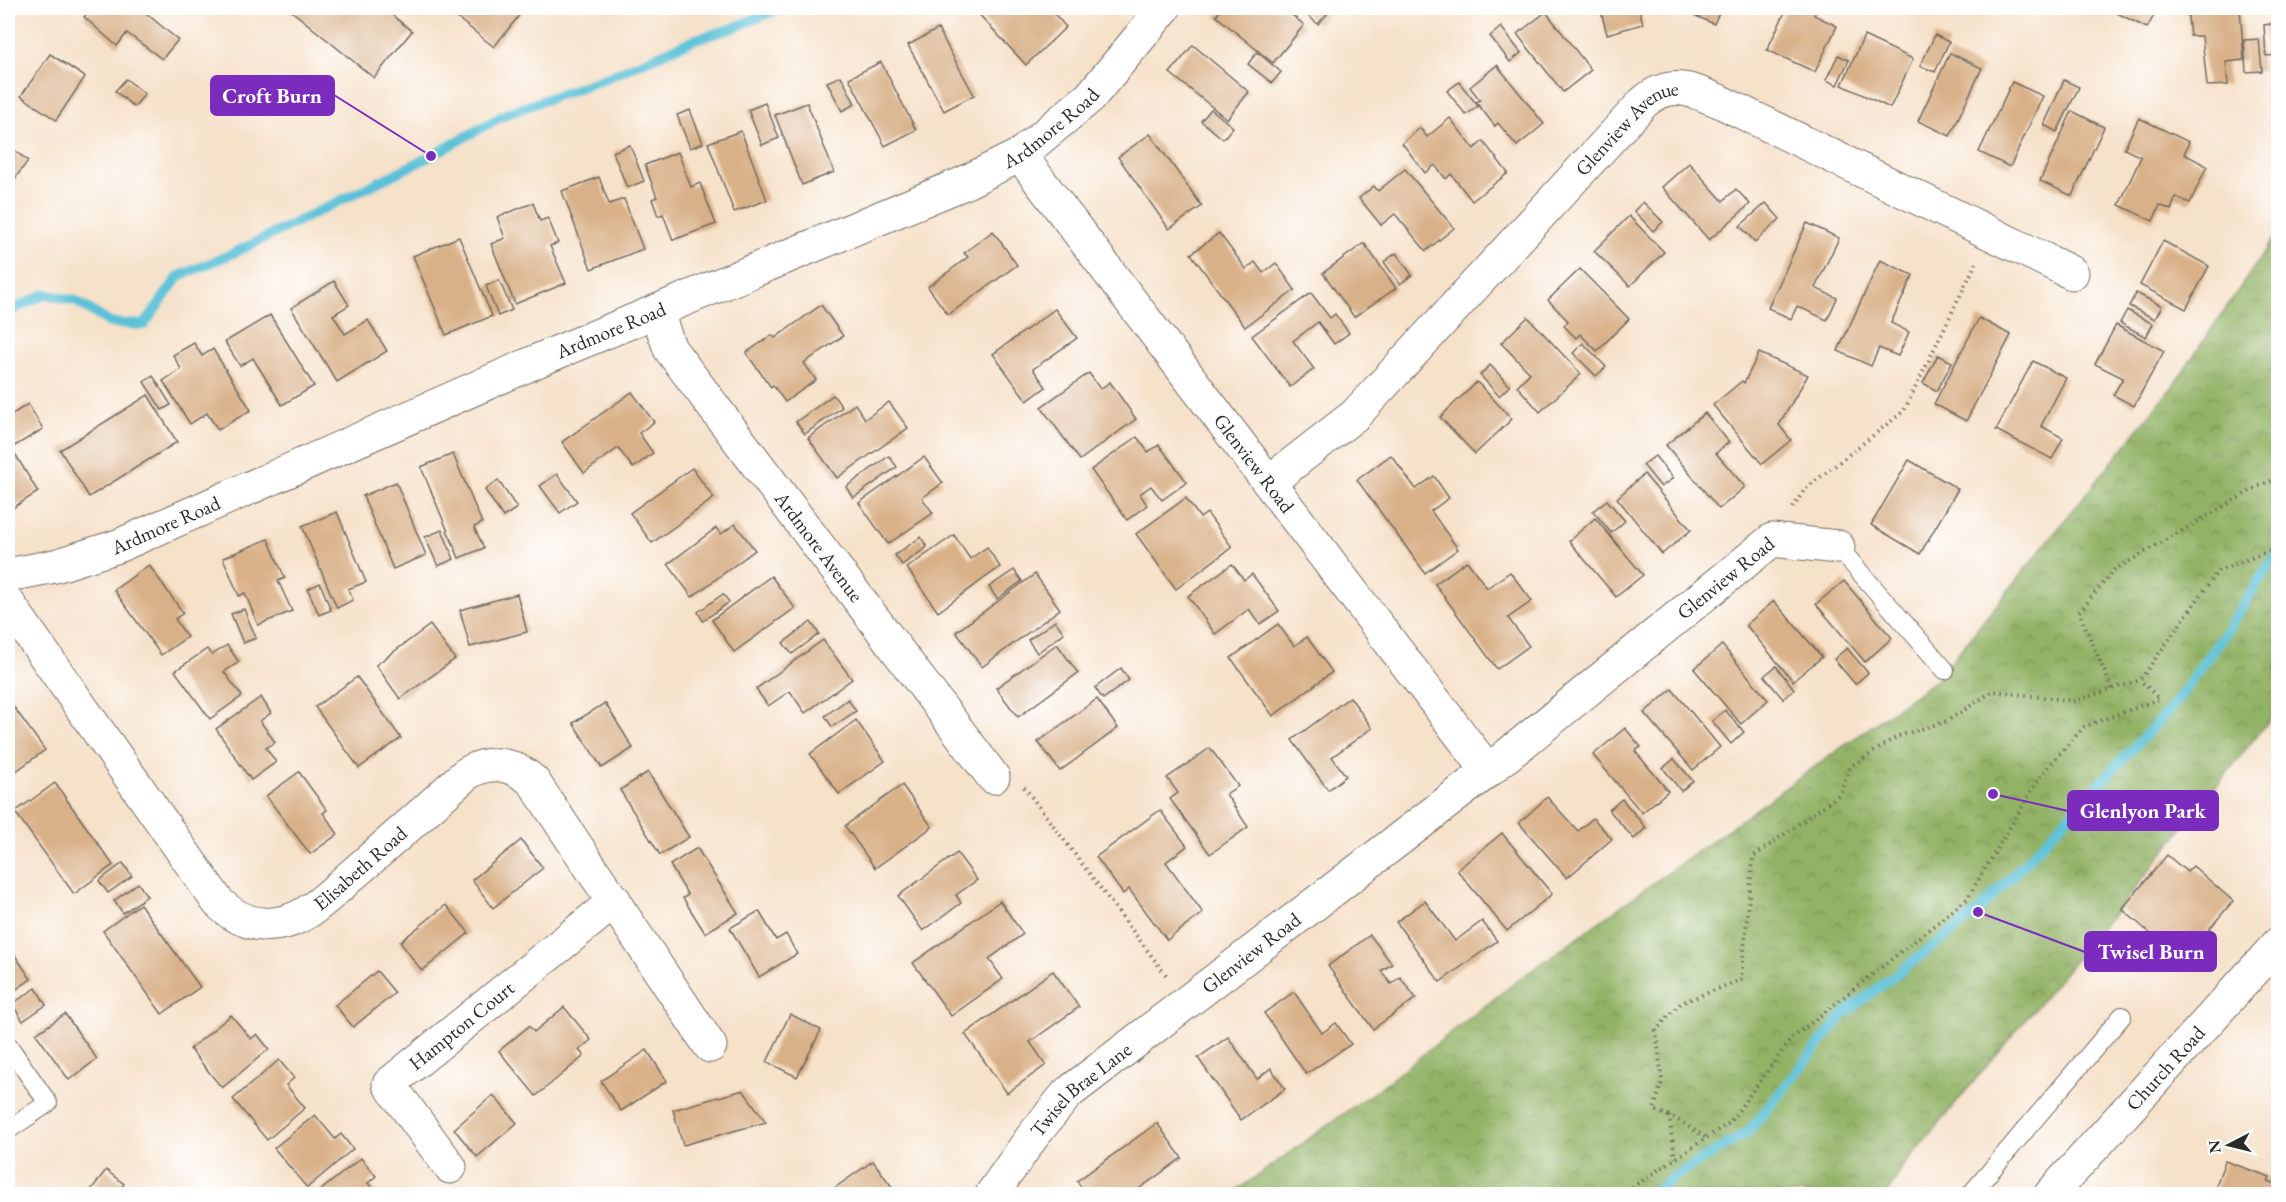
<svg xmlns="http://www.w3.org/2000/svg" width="2286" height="1202" viewBox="0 0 2286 1202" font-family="'EB Garamond',serif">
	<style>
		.forest { fill: url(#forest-crowns); stroke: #5e6e48; stroke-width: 1.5 }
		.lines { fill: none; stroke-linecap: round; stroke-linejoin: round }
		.stream { stroke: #5bc1d8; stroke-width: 10 }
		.building { fill: #d9b188 }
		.service-casing { stroke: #726b62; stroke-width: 20 }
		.minor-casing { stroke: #726b62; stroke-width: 35 }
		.tertiary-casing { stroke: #726b62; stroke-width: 35 }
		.path { stroke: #726b62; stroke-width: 4; stroke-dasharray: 1.5 4.5; stroke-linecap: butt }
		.service { stroke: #fff; stroke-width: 18 }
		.minor { stroke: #fff; stroke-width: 33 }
		.tertiary { stroke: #fff; stroke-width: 33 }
		.labels { text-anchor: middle; stroke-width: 6; stroke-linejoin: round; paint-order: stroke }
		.street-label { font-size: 20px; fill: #2b2b2b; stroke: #fff }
		.leader { fill: none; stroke: #7b2cbf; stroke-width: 2 }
		.callout-dot { fill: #7b2cbf; stroke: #fff; stroke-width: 2 }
		.callout { fill: #7b2cbf; stroke: #7b2cbf; stroke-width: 2 }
		.callout-label { font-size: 21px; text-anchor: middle; font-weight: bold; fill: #fff }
	</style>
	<defs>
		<pattern id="forest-crowns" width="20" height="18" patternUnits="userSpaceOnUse" patternTransform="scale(1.5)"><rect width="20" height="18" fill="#92b265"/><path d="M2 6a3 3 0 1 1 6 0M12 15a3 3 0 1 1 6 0" fill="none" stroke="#779153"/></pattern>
	</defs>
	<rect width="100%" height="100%" fill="#fff"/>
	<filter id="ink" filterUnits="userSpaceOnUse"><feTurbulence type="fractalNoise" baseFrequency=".0167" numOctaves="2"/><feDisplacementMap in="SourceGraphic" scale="12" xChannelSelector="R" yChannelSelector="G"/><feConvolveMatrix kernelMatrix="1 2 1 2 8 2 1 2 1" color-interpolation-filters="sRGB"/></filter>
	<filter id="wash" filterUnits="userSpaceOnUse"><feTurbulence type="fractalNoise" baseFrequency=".008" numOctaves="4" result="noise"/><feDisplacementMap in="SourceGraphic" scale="24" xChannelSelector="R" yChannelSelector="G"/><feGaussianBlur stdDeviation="1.35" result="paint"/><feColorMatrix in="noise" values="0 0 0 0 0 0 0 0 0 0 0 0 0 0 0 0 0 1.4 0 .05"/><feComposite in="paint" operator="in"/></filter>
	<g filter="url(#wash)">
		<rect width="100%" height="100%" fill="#f6e1c9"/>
		<polygon class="forest" points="2278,232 2278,709 2137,886 1904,1165 1887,1194 1232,1194 1389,1081 1521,978 1937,679 2173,386"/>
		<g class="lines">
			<g class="stream">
				<polyline points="8,312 45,294 76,301 110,323 144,325 179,276 234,253 431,156 506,114 608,77 696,39 731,29 780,8"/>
				<polyline points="1652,1194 1677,1175 1748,1132 1844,1014 1978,912 2173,706 2224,635 2278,551"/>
			</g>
		</g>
		<g id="blocks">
			<g class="building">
				<polygon points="92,8 140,8 178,40 162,59 127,33 117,46 84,17"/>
				<polygon points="288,8 383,8 412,31 374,78"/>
				<polygon points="445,8 525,8 494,47"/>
				<polygon points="973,8 1049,8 1066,27 1026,65"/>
				<polygon points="1222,8 1283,8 1304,25 1273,63 1216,16"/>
				<polygon points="1298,8 1319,8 1327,14 1318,24"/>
				<polygon points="1600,8 1639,8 1643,24 1607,34"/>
				<polygon points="1678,8 1721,8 1714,24"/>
				<polygon points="1787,8 1818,8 1814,15 1837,26 1815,72 1767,50"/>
				<polygon points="2107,8 2158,8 2147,28"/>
				<polygon points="2187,8 2240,8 2244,60 2226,62 2228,85 2207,86 2202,36 2190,36"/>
				<polygon points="1546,12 1591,70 1563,92 1517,34"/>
				<polygon points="2278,23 2278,55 2266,56 2264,25"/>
				<polygon points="1501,27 1521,53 1510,62 1490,36"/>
				<polygon points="938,29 974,95 944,111 908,45"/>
				<polygon points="1935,35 1949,42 1935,72 1920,66"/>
				<polygon points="1864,36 1913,59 1890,108 1842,85"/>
				<polygon points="2259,39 2262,71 2246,72 2244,40"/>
				<polygon points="1193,45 1249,92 1227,119 1170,73"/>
				<polygon points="1257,52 1281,72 1272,83 1248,64"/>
				<polygon points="1950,53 1982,68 1950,136 1918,121"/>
				<polygon points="50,54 85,77 56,120 21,96"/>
				<polygon points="1838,55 1849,60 1837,85 1826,80"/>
				<polygon points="881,62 916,130 885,146 849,78"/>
				<polygon points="1497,65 1544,124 1517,146 1498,123 1495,126 1476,102 1480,100 1470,87"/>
				<polygon points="841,76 855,104 842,111 827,82"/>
				<polygon points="126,79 145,94 134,107 115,91"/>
				<polygon points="2064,80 2079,87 2057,132 2044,125"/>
				<polygon points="1459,82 1478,106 1466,115 1447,91"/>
				<polygon points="2012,82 2043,96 2010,167 1979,152"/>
				<polygon points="765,103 779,138 762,145 748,110"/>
				<polygon points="807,103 834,172 802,185 775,115"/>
				<polygon points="1211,109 1233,127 1223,139 1201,121"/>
				<polygon points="690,110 703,143 690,148 677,115"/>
				<polygon points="2072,111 2104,127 2072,196 2040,181"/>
				<polygon points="1450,118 1474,149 1483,141 1508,173 1472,201 1451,174 1446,179 1435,165 1425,173 1402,143 1420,128 1427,137"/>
				<polygon points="2139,118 2189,142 2184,154 2207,166 2190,203 2176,197 2171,210 2160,205 2153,221 2119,205 2141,157 2124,149"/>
				<polygon points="741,131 767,200 734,212 708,143"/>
				<polygon points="1150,134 1202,206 1169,229 1118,157"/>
				<polygon points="8,145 28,161 8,188"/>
				<polygon points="630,145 644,181 627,188 613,152"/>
				<polygon points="678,152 691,187 700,183 716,224 673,240 663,214 658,216 652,199 657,197 645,165"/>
				<polygon points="1689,163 1723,201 1736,189 1750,204 1709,240 1662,187"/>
				<polygon points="1405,169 1454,228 1426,251 1395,214 1381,225 1359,198 1374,186 1378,191"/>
				<polygon points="599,177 609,204 624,199 643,249 591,269 562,191"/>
				<polygon points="1643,202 1663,222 1653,231 1634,211"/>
				<polygon points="533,203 540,221 548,218 558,243 550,246 566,283 515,304 491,244 505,238 497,217"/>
				<polygon points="1766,203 1780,219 1755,242 1740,226"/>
				<polygon points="1629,216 1664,252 1630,286 1594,251"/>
				<polygon points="1807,223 1839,238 1815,288 1837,298 1827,320 1797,306 1791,319 1768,308"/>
				<polygon points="993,231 1017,265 948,315 928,287 968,257 964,253"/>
				<polygon points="1219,233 1246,269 1255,262 1263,273 1276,263 1295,290 1245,327 1191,254"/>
				<polygon points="459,237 492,316 446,335 413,256"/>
				<polygon points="2163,241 2209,266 2186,309 2140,285"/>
				<polygon points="1364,243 1396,288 1354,317 1323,273"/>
				<polygon points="1396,253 1412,275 1400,284 1384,262"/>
				<polygon points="1880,260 1913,275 1891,323 1909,332 1898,356 1879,348 1871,366 1838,351"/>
				<polygon points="1580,269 1629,319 1597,351 1580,334 1576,338 1564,326 1568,321 1548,300"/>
				<polygon points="499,280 512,310 498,316 486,286"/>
				<polygon points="334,281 349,305 333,315 345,334 368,320 387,351 337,382 291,308"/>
				<polygon points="1311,293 1330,318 1335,314 1349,333 1334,344 1318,322 1293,341 1314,369 1290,387 1252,336"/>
				<polygon points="2136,293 2162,306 2155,319 2129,306"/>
				<polygon points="821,305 843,336 804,363 816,380 785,402 773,385 771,387 746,353 772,335 775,338"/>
				<polygon points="1055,309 1077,338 1033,369 1046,387 1027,401 993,354"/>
				<polygon points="2127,310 2153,324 2146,337 2120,323"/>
				<polygon points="270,315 314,386 282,405 253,358 240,366 225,342"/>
				<polygon points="1528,317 1581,374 1540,412 1517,386 1530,373 1501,343"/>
				<polygon points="1979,318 2011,335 1966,421 1934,404"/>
				<polygon points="2116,325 2164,351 2134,406 2113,395 2123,378 2095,364"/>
				<polygon points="194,343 202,356 213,349 251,410 218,430 207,413 190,424 163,381 181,369 173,355"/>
				<polygon points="1583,343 1606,367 1596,376 1573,353"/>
				<polygon points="1759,353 1808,375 1779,425 1791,440 1762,464 1713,405 1742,381 1744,383"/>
				<polygon points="1938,355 1952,362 1937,391 1923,383"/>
				<polygon points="2033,361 2066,378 2041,426 2063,438 2052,459 1996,430"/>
				<polygon points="1490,365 1510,386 1499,396 1480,375"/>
				<polygon points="1089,373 1100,389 1110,382 1136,419 1080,460 1041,407"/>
				<polygon points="153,376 171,405 162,410 144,382"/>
				<polygon points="1477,382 1512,419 1475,454 1440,417"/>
				<polygon points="632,392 654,422 639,433 653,453 633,468 618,448 584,473 562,442"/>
				<polygon points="148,395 177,442 89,497 60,450"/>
				<polygon points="833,395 842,407 805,434 796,422"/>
				<polygon points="889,402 908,428 837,478 808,438 855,404 865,419"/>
				<polygon points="28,404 43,429 15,446 8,434 8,417"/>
				<polygon points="1705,413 1729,442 1716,453 1745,487 1719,509 1666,445"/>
				<polygon points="1137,437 1148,452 1159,445 1187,482 1162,500 1151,486 1140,494 1147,505 1127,520 1091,470"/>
				<polygon points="8,442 38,492 8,511"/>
				<polygon points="453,454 482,523 474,527 484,548 459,558 421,467"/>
				<polygon points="1391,455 1416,489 1434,476 1449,498 1431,511 1458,549 1425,573 1357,480"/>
				<polygon points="889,456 897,467 853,498 846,487"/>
				<polygon points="1655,456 1673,478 1661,487 1643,465"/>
				<polygon points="924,457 943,483 922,498 933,513 888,544 859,503"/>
				<polygon points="1909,460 1958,489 1920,554 1871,525"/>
				<polygon points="692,468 714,498 652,543 630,513"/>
				<polygon points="557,474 577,501 560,513 540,486"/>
				<polygon points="1644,474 1691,530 1662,554 1617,498"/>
				<polygon points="498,480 517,508 503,517 485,490"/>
				<polygon points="396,482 426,555 393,569 363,496"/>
				<polygon points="1186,498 1200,518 1207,513 1232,547 1176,589 1136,534"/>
				<polygon points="1607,500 1625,521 1611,533 1593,511"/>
				<polygon points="337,512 366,582 348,589 353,600 337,608 302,526"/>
				<polygon points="1595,518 1643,575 1616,597 1569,541"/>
				<polygon points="735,524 755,550 692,597 668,564 716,528 721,534"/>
				<polygon points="442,530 454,559 438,566 425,537"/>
				<polygon points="954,535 970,559 987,547 1000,567 938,612 907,568"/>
				<polygon points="921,537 927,547 902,565 895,555"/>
				<polygon points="268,539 285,578 278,581 292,611 258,625 245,593 239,596 223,558"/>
				<polygon points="1467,561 1487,588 1510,572 1532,601 1508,618 1529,646 1497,669 1435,584"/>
				<polygon points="1232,564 1244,580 1252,574 1279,611 1260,624 1249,609 1215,634 1188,596"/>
				<polygon points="149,565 183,613 175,619 187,637 161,655 114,590"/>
				<polygon points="1014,570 1022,581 997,599 989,587"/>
				<polygon points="1035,574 1060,609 982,667 956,632"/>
				<polygon points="771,576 795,608 734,652 712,620"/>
				<polygon points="1844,581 1892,638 1865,662 1816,604"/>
				<polygon points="320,583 331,610 319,615 308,589"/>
				<polygon points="517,594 527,632 470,647 460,610"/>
				<polygon points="723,594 729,602 703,621 698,612"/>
				<polygon points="1774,601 1822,657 1793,681 1746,625"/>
				<polygon points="244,609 256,638 243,643 231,614"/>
				<polygon points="1055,621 1064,633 1037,653 1028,640"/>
				<polygon points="811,622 819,634 792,654 783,643"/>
				<polygon points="1278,624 1294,646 1307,637 1332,672 1273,716 1231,658"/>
				<polygon points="430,625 455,659 400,699 376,665"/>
				<polygon points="823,640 852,679 805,713 790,691 768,706 756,689"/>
				<polygon points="1057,644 1078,673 1018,717 996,688"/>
				<polygon points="227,645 239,662 224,672 242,696 210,719 175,671 207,649 212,655"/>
				<polygon points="1722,645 1768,700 1741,724 1694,669"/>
				<polygon points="1847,648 1868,673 1855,684 1834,659"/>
				<polygon points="1776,666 1794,689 1783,699 1764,676"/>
				<polygon points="1121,668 1129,680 1103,699 1095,688"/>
				<polygon points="357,677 401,738 359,768 315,707"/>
				<polygon points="1672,689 1720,747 1693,770 1644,713"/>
				<polygon points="261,697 271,713 260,721 275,742 266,748 276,762 251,780 216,729"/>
				<polygon points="1350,697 1372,728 1332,757 1346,776 1328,790 1292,740"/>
				<polygon points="848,699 856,711 832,727 825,716"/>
				<polygon points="1097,699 1118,728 1060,771 1038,742"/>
				<polygon points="605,703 633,748 602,768 573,723"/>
				<polygon points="13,706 45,750 8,777 8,710"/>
				<polygon points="1725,710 1744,732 1731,744 1712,721"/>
				<polygon points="856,720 885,761 839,794 810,754"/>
				<polygon points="1625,728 1641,747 1635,751 1668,791 1642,813 1593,755"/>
				<polygon points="1210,748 1238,786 1226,794 1248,827 1210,854 1170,799 1178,793 1167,778"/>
				<polygon points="1674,759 1693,781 1681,791 1663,768"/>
				<polygon points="299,772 327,810 323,813 338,834 310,854 266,796"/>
				<polygon points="648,772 689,837 660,855 620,790"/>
				<polygon points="55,783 113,865 74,894 15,812"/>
				<polygon points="902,785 932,827 875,868 845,826"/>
				<polygon points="1547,797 1578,831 1593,818 1612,839 1567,878 1519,823"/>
				<polygon points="1622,799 1646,828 1634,839 1609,810"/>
				<polygon points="1160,810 1187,846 1166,862 1203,913 1167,940 1129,889 1123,894 1096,857"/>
				<polygon points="1502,833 1552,894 1507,931 1457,870"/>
				<polygon points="521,840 543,868 493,908 472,880"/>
				<polygon points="697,848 738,913 705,933 683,898 688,895 670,865"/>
				<polygon points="957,853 977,880 956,895 961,903 923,931 898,896"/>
				<polygon points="2167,855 2187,872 2193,866 2233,901 2182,961 2122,909"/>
				<polygon points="123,863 132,876 108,893 99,881"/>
				<polygon points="138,883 147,896 123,913 114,901"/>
				<polygon points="1000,901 1023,934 989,959 1003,979 951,1016 913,963"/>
				<polygon points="1425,901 1455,941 1482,921 1497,941 1440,982 1396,922"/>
				<polygon points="140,904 200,987 162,1014 103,931"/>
				<polygon points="446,905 469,933 422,971 400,942"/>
				<polygon points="759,911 776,940 786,934 797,954 759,977 730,928"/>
				<polygon points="1370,935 1392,964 1381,971 1391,984 1400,977 1416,998 1373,1029 1328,966"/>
				<polygon points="12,951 31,979 8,995 8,954"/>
				<polygon points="377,971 395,993 353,1027 335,1005"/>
				<polygon points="1053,971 1079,1007 1030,1042 1046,1065 1007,1093 965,1034"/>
				<polygon points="36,988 46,1005 23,1021 12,1004"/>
				<polygon points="1294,992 1322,1033 1336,1023 1351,1044 1306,1074 1264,1013"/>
				<polygon points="564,1007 591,1040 579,1050 584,1056 536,1096 499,1051 529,1026 534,1032"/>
				<polygon points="65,1014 97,1059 69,1080 36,1034"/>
				<polygon points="790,1014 821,1030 797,1077 767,1062"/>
				<polygon points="231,1015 251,1039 257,1034 269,1049 222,1088 190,1049"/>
				<polygon points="1228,1037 1257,1079 1271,1068 1285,1089 1241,1120 1198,1058"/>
				<polygon points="647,1050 667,1081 621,1111 601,1081"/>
				<polygon points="279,1060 294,1078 286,1085 305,1108 267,1140 233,1099"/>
				<polygon points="743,1090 766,1122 683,1145 673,1110"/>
				<polygon points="493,1095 517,1123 477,1157 454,1129"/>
				<polygon points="315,1115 335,1139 341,1134 353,1149 307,1188 274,1148"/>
				<polygon points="1157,1123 1182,1158 1136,1191 1138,1194 1086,1194 1077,1181"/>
				<polygon points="361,1158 376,1176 368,1183 378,1194 316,1194"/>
				<polygon points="873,1161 895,1191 889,1194 826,1194"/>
				<polygon points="2225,1161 2270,1177 2268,1181 2278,1184 2274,1194 2213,1194"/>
				<polygon points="106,1170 124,1184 119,1191 124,1194 88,1194"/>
			</g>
		</g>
	</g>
	<g filter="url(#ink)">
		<use href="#blocks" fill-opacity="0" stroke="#726b62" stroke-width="1.5"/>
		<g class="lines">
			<g class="service-casing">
				<g id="service">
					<polyline points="1838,547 1945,670"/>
					<polyline points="8,1045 48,1103 8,1130"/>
					<polyline points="1971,1194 2122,1016"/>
				</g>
			</g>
			<g class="minor-casing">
				<g id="minor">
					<path id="s1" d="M1020,155l468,616"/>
					<path id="s2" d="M657,313l13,36 323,428"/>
					<path id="s3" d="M1269,482l86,-67 289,-313c26,-22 47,-13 75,-1l353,172"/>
					<path id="s4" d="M8,575l47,-9 63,-20 428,-189 418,-174 56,-28 70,-58 74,-89"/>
					<path id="s5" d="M8,603l210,299c18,18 41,27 67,20 28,-7 52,-35 74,-53 36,-31 72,-63 107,-95 24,-15 46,-11 67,7l177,265"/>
					<path id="s6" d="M450,1167l-61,-83 226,-183"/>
					<path id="s7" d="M992,1194l40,-57 35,-43 421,-323 284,-231 66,7"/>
				</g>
			</g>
			<g class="tertiary-casing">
				<g id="tertiary">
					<path id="s8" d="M2051,1194l227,-250"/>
				</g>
			</g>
			<g class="path">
				<polyline points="1793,508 1804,490 1904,411 1976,263"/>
				<polyline points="2112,689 2079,612 2114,570 2257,487 2278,478"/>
				<polyline points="1024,787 1166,975"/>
				<polyline points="1669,1116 1675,1158"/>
				<polyline points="1705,1137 1675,1118 1654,1110 1662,1081 1656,1030 1681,1003 1741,980 1753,857 1840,794 1850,767 1898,736 1947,721 1993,691 2074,701 2140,680 2218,571 2269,551 2278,536"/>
				<polyline points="1622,1194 1729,1123 1791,1039 1967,899 2043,772 2084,727 2159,699 2140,680"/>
			</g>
			<use href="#service" class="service"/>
			<use href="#minor" class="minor"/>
			<use href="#tertiary" class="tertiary"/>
		</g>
	</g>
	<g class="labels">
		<g class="street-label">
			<text dy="7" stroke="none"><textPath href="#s4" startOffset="1138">Ardmore Road</textPath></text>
			<text dy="7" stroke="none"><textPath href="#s3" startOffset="506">Glenview Avenue</textPath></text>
			<text dy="7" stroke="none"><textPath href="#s4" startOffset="652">Ardmore Road</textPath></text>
			<text dy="7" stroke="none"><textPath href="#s1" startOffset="387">Glenview Road</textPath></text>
			<text dy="7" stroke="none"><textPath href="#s4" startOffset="166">Ardmore Road</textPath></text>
			<text dy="7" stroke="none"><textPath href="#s2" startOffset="286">Ardmore Avenue</textPath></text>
			<text dy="7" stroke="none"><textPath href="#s7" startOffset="962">Glenview Road</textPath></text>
			<text dy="7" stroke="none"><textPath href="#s5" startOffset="532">Elisabeth Road</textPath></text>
			<text dy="7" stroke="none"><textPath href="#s7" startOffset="357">Glenview Road</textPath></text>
			<text dy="7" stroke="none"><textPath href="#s6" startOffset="196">Hampton Court</textPath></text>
			<text dy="7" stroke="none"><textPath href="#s8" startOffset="170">Church Road</textPath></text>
			<text dy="7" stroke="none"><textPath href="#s7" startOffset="138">Twisel Brae Lane</textPath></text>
		</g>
	</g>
	<path class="leader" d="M431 156L334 95M1993 794L2068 811M1978 912L2085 952"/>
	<g class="callout-dot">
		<circle cx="431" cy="156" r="6"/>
		<circle cx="1993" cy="794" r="6"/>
		<circle cx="1978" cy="912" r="6"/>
	</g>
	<g class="callout">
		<rect x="211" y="76" width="123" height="39" rx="6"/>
		<rect x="2068" y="791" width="150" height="39" rx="6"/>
		<rect x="2085" y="932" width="131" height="39" rx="6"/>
	</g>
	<g class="callout-label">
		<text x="272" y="103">Croft Burn</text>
		<text x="2143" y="818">Glenlyon Park</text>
		<text x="2151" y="959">Twisel Burn</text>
	</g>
	<rect width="2286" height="1202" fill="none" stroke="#fff" stroke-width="30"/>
	<g transform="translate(2229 1145) rotate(263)" stroke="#ffffff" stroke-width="4.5" paint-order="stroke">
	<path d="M0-4.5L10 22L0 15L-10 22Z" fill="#2b2b2b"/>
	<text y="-9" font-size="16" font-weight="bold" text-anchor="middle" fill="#2b2b2b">N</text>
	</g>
</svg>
